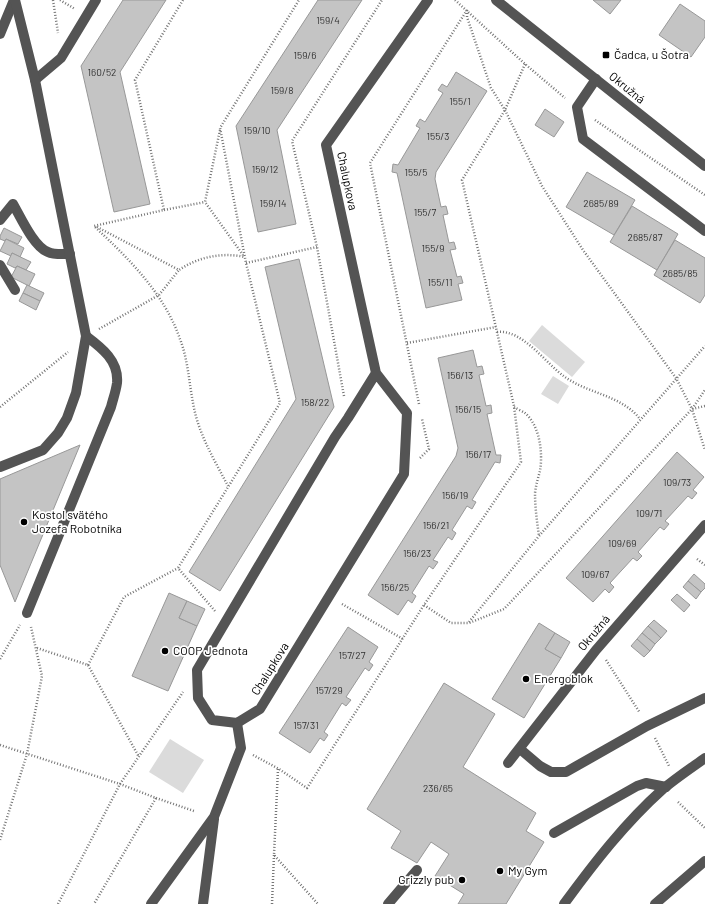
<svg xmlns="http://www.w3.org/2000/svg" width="705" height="904" viewBox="0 0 705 904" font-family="Barlow,sans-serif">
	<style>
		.green { fill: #dbdbdb }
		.building { fill: #c4c4c4; stroke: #989898 }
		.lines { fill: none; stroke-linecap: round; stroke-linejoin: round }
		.path { stroke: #767676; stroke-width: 2.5; stroke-dasharray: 1 2; stroke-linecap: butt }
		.minor { stroke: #545454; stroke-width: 10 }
		.poi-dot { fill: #000; stroke: #fff; stroke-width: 1.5 }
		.labels { text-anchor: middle; stroke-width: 3.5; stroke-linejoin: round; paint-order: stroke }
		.number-label { font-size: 10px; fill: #313131 }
		.poi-label { font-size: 12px; fill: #000; stroke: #fff; text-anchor: start }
		.street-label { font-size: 12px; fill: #000; stroke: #fff }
	</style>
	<rect width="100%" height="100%" fill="#fff"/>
	<g class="green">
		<polygon points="542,325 585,362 572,377 529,341"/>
		<polygon points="553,376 569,386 558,404 541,394"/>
		<polygon points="170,739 204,760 183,793 149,772"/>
	</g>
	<g class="building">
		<polygon points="123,0 166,0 120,72 150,204 114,212 81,66"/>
		<polygon points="318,0 362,0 277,130 296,224 258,232 236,126"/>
		<polygon points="593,0 621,0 610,14"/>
		<polygon points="680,4 705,21 705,37 691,57 659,35"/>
		<polygon points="456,72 487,91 436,172 435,179 441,207 446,206 448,214 443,215 449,243 454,242 456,249 450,250 457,277 461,276 463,283 458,284 462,300 426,308 397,173 392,172 393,164 398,165 420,128 416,126 420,119 425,122 443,93 438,90 442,84 447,87"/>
		<polygon points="545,109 564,122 554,137 535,125"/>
		<polygon points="587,172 635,200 614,235 566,207"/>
		<polygon points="632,206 678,234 657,270 610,242"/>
		<polygon points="4,228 22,237 18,244 6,239 5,241 0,239 0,236"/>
		<polygon points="6,239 24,248 20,257 12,253 11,256 0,251"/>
		<polygon points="675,240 705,258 705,295 700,303 654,275"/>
		<polygon points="12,253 31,262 26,270 17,266 15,268 7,264"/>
		<polygon points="299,259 334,407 220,591 189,572 296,399 265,267"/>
		<polygon points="17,266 35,274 29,286 11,277"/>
		<polygon points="27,285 44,293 40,301 23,293"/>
		<polygon points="23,293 40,301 36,310 19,301"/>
		<polygon points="473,350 477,367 482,366 484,374 479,375 486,406 491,405 492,413 487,414 496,455 501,455 500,463 495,462 472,500 476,502 472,509 467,506 452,530 456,533 452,540 448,537 433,560 438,562 433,569 429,566 412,593 416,596 412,603 408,600 398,615 368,595 456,456 458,448 438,358"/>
		<polygon points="80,445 15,602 0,565 0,479"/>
		<polygon points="677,452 704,477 693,490 697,493 692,499 688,496 665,521 669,524 664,530 660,527 638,552 642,556 637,561 633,558 610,583 614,587 609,593 605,589 593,602 566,578"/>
		<polygon points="694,574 705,584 705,588 701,592 688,581"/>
		<polygon points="688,581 701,592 696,599 683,587"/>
		<polygon points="169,593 187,601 179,618 197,626 168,691 132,676"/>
		<polygon points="677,594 690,605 684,612 671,600"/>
		<polygon points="187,601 205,609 197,626 179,618"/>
		<polygon points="654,620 667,631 661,638 648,626"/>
		<polygon points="539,623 555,633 545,649 561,658 524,718 492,699"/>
		<polygon points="648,626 661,638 655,644 642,633"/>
		<polygon points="348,627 378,647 369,662 373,665 369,671 365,668 346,697 351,700 346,706 342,703 324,732 328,735 324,741 320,738 310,753 279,733"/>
		<polygon points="555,633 570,642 561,658 545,649"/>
		<polygon points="642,633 655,644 650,651 637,639"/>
		<polygon points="637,639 650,651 644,657 631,646"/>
		<polygon points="444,683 495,714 463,767 536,813 526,831 544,842 506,904 458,904 464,894 435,876 449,854 431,842 417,863 391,848 401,831 367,809"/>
	</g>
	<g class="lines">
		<g class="path">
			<polyline points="53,0 58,33"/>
			<polyline points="60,0 75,9"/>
			<path d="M183,0l-48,80 29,130 -70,16c35,33 70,67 86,113 10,26 9,54 17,81 7,23 20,45 31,66"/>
			<polyline points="455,0 525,64 565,98"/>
			<polyline points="467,10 467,17 491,88 505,110 542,186 583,250 676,378 692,409"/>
			<polyline points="595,120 705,195"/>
			<polyline points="220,130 205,202 243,255"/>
			<polyline points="164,210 205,202"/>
			<path d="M97,227l82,43c19,-13 43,-18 66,-13"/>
			<polyline points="246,263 317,247"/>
			<polyline points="99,329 159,295 179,270"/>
			<path d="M497,332c26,-3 49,32 68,45 24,17 56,18 75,42"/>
			<polyline points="407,343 496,327"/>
			<polyline points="344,396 317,247 292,141 382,0"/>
			<polyline points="419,404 370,163 467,10"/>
			<polyline points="705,406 692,409 705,450"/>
			<polyline points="0,407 68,352"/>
			<path d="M514,407c3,2 8,4 11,6 15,13 18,40 15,58 -2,7 -4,14 -5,22 0,14 2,29 4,43"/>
			<polyline points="420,458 429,449 422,419"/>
			<polyline points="697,559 705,565"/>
			<polyline points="342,604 403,639"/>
			<polyline points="424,605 451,623 469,623 504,609 692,409 705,390"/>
			<polyline points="215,611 178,568 280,403 246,263 220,128 299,0"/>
			<polyline points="469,622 539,536 705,346"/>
			<polyline points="37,648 88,665 139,757"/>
			<polyline points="0,659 20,625"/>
			<polyline points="606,660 640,713"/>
			<polyline points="88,665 124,597 178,568"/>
			<polyline points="655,738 669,766"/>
			<polyline points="0,745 120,784 156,798 94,904"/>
			<polyline points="253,755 279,769 307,788 424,605 521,462 514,406 462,180 505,110 525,64"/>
			<polyline points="278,769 274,855 318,904"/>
			<polyline points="156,798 194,811"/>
			<polyline points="678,802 705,828"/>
			<polyline points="0,840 27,754 42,676 31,627"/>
			<polyline points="58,904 120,784 183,692"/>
			<polyline points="272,904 274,855"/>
		</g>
		<g class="minor">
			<polyline points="496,0 705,166"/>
			<polyline points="0,34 14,0"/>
			<polyline points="596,79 577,107 583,139 705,231"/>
			<polyline points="35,80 61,58 96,0"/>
			<path d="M0,220l13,-16c8,14 21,43 35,48 6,3 15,2 22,2"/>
			<polyline points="0,265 15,290"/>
			<polyline points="376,373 348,418 335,437 197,670 198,698 212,720 237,723 260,709 404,474 407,413 376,373 326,145 428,0"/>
			<polyline points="0,467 43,450 58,433 67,418 76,393 86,336 35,80 15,0"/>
			<path d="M27,613l84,-206c2,-8 5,-16 6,-24 2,-22 -15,-35 -31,-47"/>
			<polyline points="520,749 540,766 551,772 566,772 647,726 705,698"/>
			<polyline points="508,763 596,650 705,525"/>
			<polyline points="554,833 637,786 646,783 666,787"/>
			<polyline points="151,904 214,817 241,748 237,723"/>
			<polyline points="203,904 214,819"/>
			<polyline points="388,904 417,870"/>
			<path d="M564,904c30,-41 61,-81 99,-115 13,-11 28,-21 42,-31"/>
			<polyline points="655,904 705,861"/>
		</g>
	</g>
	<g class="poi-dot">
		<rect x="602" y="51" width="8" height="8" rx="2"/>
		<circle cx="24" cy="522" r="4"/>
		<circle cx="165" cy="651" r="4"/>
		<circle cx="526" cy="679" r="4"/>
		<circle cx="500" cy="871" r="4"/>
		<circle cx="462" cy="880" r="4"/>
	</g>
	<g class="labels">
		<g class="number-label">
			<text x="328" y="24">159/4</text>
			<text x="305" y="59">159/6</text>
			<text x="102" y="76">160/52</text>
			<text x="282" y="94">159/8</text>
			<text x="460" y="105">155/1</text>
			<text x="257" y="134">159/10</text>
			<text x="438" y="140">155/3</text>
			<text x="265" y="173">159/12</text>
			<text x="416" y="176">155/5</text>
			<text x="273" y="207">159/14</text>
			<text x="601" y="207">2685/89</text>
			<text x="425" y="216">155/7</text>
			<text x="645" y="241">2685/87</text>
			<text x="433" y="252">155/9</text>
			<text x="680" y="277">2685/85</text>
			<text x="440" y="286">155/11</text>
			<text x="460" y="379">156/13</text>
			<text x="315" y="406">158/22</text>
			<text x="468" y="413">156/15</text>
			<text x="478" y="458">156/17</text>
			<text x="677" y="486">109/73</text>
			<text x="455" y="499">156/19</text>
			<text x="649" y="517">109/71</text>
			<text x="436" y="529">156/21</text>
			<text x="622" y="547">109/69</text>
			<text x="417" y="557">156/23</text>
			<text x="595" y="578">109/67</text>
			<text x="395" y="591">156/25</text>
			<text x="352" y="659">157/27</text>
			<text x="329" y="694">157/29</text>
			<text x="306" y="729">157/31</text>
			<text x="438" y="792">236/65</text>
		</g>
		<g class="poi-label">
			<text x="614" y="59">Čadca, u Šotra</text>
			<text x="32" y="519">Kostol svätého<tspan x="32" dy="14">Jozefa Robotníka</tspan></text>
			<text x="173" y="655">COOP Jednota</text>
			<text x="534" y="683">Energoblok</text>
			<text x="508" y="875">My Gym</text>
			<text x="454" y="884" text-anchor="end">Grizzly pub</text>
		</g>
		<g class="street-label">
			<text transform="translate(627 88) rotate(39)" y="4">Okružná</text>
			<text transform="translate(347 181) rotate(78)" y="4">Chalupkova</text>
			<text transform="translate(594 633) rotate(-50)" y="4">Okružná</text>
			<text transform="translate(270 669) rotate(-58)" y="4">Chalupkova</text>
		</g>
	</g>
</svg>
